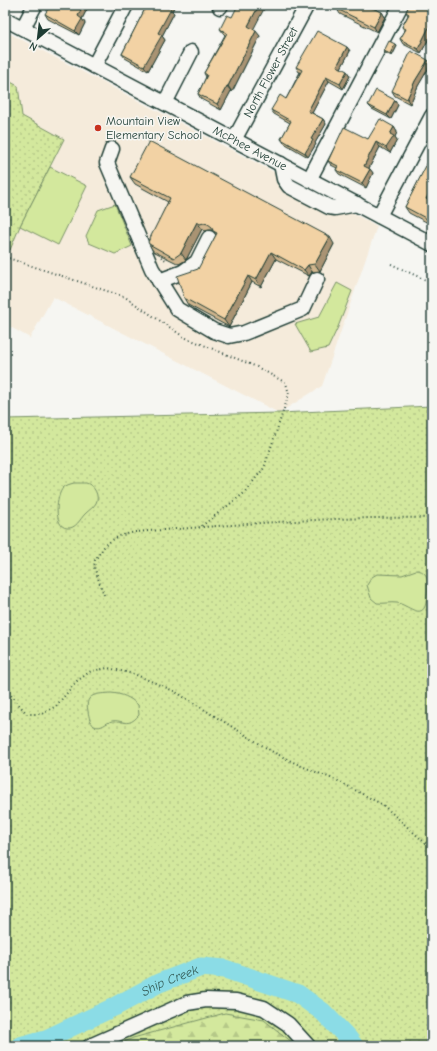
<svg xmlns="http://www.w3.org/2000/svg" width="437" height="1051" viewBox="0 0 437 1051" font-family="'Comic Neue',sans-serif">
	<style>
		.built { fill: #f5ebdb }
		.grass { fill: url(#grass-dots); stroke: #799268 }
		.forest { fill: url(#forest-firs); stroke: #799268 }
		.park { fill: #d3e89d; stroke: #799268 }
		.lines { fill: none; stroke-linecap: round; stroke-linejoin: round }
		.river { stroke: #8bdce6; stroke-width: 19 }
		.minor-casing { stroke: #1f3d34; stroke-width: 17 }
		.path { stroke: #1f3d34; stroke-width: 2; stroke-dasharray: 1 3; stroke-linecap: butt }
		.minor { stroke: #f6f6f2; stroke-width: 14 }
		.wall { fill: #d0b58d; stroke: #1f3d34 }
		.shaded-wall { fill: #a99373; stroke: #1f3d34 }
		.building { fill: #f2d2a4; stroke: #1f3d34 }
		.poi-dot { fill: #c8321e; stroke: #f6f6f2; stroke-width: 1.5 }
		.labels { text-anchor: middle; stroke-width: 3; stroke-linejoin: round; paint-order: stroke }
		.street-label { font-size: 12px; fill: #1f3d34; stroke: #f6f6f2 }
		.poi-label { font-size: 12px; fill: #1f3d34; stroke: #f6f6f2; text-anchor: start }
		.water-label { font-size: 13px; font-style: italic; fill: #355d58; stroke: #f6f6f2 }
	</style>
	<defs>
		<pattern id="grass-dots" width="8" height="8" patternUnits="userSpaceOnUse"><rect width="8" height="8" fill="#d3e89d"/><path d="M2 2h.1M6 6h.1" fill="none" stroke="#b5c888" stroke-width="1.8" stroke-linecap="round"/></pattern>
		<pattern id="forest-firs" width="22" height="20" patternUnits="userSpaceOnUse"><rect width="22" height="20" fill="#d3e89d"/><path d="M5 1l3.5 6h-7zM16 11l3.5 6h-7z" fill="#b5c888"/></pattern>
	</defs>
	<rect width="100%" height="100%" fill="#f6f6f2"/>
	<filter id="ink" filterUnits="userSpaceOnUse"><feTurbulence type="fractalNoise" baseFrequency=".025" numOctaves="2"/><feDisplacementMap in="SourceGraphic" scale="8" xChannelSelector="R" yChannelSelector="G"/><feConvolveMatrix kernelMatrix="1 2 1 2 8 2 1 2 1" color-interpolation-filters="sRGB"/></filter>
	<g filter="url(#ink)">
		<polygon class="built" points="5,31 377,226 322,386 279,413 53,297 30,338 5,324"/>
		<g class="grass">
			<polygon points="5,79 18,86 22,116 64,139 20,226 10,250 5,244"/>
			<polygon points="432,406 432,1046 5,1046 5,419 279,413"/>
		</g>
		<polygon class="forest" points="225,1013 264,1020 297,1046 116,1046 133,1038"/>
		<g class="park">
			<polygon points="50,167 87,186 58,245 20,226"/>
			<polygon points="115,204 132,246 115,254 89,243 86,236 98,210"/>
			<polygon points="337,283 352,291 338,327 328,348 311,352 295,324 319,317"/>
			<path d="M74,483c4,0 9,0 12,0 8,2 14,13 10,20 -2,4 -7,7 -11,11 -5,5 -9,15 -18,14 -14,-1 -11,-33 -4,-40 3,-3 7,-4 11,-5z"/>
			<path d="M416,570c17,1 11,21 10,33 -4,18 -19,1 -29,0 -7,-1 -13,1 -20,0l-6,-5 -4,-13 5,-8 5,-3 25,1z"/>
			<path d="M111,693c11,1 19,4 27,12l1,10c-12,14 -16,4 -27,6 -7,2 -10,8 -18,5 -4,-4 -5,-9 -6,-15 -4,-18 10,-17 23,-18z"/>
		</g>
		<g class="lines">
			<path class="river" id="s1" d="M20,1046l26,-7 68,-32 45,-24 42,-16 24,2 73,25 25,18 25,26 6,8"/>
			<g class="minor-casing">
				<g id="minor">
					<polyline points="220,7 221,5"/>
					<path id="s2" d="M5,19l427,225"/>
					<polyline points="23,28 35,5"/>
					<polyline points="94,66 126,5"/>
					<polyline points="165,103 191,52"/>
					<path id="s3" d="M234,140l73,-135"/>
					<polyline points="112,149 107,163 152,269 177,309 214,331 229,336 244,333 303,309 317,279"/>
					<polyline points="281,164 284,179 289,186 329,207 335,208 357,204"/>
					<polyline points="309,180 401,5"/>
					<polyline points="379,216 432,116"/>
					<polyline points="159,281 183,272 197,262 209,238"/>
					<polyline points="90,1046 187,1003 206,1000 236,1001 264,1008 288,1024 308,1046"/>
				</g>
			</g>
			<g class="path">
				<polyline points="5,257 125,297 184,337 257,367 286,383 289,394 264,468 243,494 199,528"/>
				<polyline points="161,257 166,260 167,258"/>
				<polyline points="391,264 432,283"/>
				<path d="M104,595l-10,-28 1,-7 11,-16 13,-8 16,-4c99,-7 198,-16 297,-14"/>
				<polyline points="5,685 9,693 27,714 42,714 56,706 77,681 91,671 108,668 134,674 174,691 273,752 299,765 338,781 383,805 432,849"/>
			</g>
			<use href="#minor" class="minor"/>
		</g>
		<g class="wall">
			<polygon points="89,5 82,19 85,23 79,35 48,19 45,14"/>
			<polygon points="147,5 175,5 172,11 174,13 162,36 165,40 148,71 125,58 122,54"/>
			<polygon points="372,8 382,12 385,17 377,32 340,14 337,9"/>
			<polygon points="432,9 432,33 421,53 403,44 400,39 405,31 402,27 408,15 406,12"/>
			<polygon points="220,29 253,29 260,36 232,92 231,91 221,110 201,99 198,94 206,77 204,73 225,35 224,34"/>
			<polygon points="397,46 392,56 385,53 384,51"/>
			<polygon points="347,47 350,51 341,68 350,76 343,89 329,81 312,113 323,119 326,124 315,143 316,144 308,157 284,143 281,139 290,123 274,114 271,110 286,99 300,72 299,72 296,67"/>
			<polygon points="431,64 418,86 410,104 395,96 392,91"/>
			<polygon points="395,100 398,105 391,119 372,109 368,105"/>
			<polygon points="394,127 397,132 395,137 397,140 390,153 380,147 369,168 373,173 366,188 339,174 336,170 337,168 331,165 328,161 368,139"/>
			<polygon points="432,150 432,225 409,213 405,207 431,157 430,155"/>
			<polygon points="130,177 334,244 320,271 312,272 309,276 276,259 261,287 252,282 229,327 188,305 184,298 216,235 213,230 209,230 205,231 202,229 186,260 179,264 153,251 149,244 168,202 135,184"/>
		</g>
		<g class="shaded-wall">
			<polygon points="83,5 89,5 82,19 85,23 79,35 75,31 78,16"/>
			<polygon points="169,5 175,5 172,11 174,13 162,36 165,40 148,71 144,66"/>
			<polygon points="259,5 266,5 252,32 248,26"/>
			<polygon points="367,5 373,5 370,10 367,6"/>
			<polygon points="382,12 385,17 377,32 374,27"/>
			<polygon points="429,27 432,33 421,53 418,49"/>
			<polygon points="256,31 260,36 232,92 228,86"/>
			<polygon points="395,44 397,46 392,56 390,54"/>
			<polygon points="347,47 350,51 340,70 337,66"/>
			<polygon points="428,60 431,64 418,86 410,104 407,99 415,81"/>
			<polygon points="347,71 350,76 343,89 340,84"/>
			<polygon points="326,77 329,81 311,115 308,111"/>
			<polygon points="227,86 231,91 221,110 217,104"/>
			<polygon points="395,100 398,105 391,119 387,115"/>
			<polygon points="323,119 326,124 315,143 316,144 308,157 305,153 311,139"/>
			<polygon points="394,127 397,132 395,137 397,140 390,153 386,148 390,134"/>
			<polygon points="376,142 380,147 368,170 364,166"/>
			<polygon points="370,169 373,173 366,188 362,183"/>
			<polygon points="432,188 432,201 430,205 426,199"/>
			<polygon points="197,222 202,229 186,260 181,253"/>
			<polygon points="330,237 334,244 320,271 315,264"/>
			<polygon points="271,252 276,259 261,287 256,280"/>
			<polygon points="308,265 312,272 309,276 304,270"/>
			<polygon points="248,276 252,282 229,327 224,320"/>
		</g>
		<g class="building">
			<polygon points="50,5 83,5 78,16 82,19 75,31 45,14"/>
			<polygon points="147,5 169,5 168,7 171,9 158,33 162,35 144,66 122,54"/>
			<polygon points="238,5 243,5 249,8 250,5 259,5 248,26 256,31 228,86 227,86 217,104 198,94 207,75 204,73 227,33 220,29 227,15 232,17"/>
			<polygon points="340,5 367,5 367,6 382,12 374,27 337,9"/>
			<polygon points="409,5 424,5 432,9 432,29 429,27 418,49 400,39 406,29 402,27 409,14 406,12"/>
			<polygon points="317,31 347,47 337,66 347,71 340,84 326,77 308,111 323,119 311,139 313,140 305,153 281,139 291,121 271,110 280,95 286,99 302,70 296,67"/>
			<polygon points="389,41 395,44 390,54 384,51"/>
			<polygon points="411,51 428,60 415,81 407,99 392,91"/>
			<polygon points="376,90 395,100 387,115 368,105"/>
			<polygon points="380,119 394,127 390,134 394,136 386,148 376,142 364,166 370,169 362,183 336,170 338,166 328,161 344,127 368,139"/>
			<polygon points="149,141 330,237 315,264 308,265 304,270 271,252 256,280 248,276 224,320 184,298 177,276 198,269 217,233 213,231 212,227 208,224 204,223 200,224 197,222 181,253 174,258 149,244 148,242 170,198 130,177"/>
			<polygon points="432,150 432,188 426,199 432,202 432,219 431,221 405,207 431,156 430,155"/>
		</g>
	</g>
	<circle class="poi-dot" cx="98" cy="128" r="4"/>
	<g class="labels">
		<g class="street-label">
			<text dy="4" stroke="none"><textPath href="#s3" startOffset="77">North Flower Street</textPath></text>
			<text dy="4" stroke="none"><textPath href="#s2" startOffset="277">McPhee Avenue</textPath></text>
		</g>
		<g class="poi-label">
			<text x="106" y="125">Mountain View<tspan x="106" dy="14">Elementary School</tspan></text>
		</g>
		<g class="water-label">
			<text dy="5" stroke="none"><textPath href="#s1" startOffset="164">Ship Creek</textPath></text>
		</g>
	</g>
	<rect width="437" height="1051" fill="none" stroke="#f6f6f2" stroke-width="20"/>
	<rect x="10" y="10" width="417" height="1031" fill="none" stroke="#1f3d34" stroke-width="1.5" filter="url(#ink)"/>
	<g transform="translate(38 38) rotate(208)" stroke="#f6f6f2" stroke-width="3" paint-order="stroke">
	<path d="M0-3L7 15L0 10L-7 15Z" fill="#1f3d34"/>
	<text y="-6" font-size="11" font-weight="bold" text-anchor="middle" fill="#1f3d34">N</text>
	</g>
</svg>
